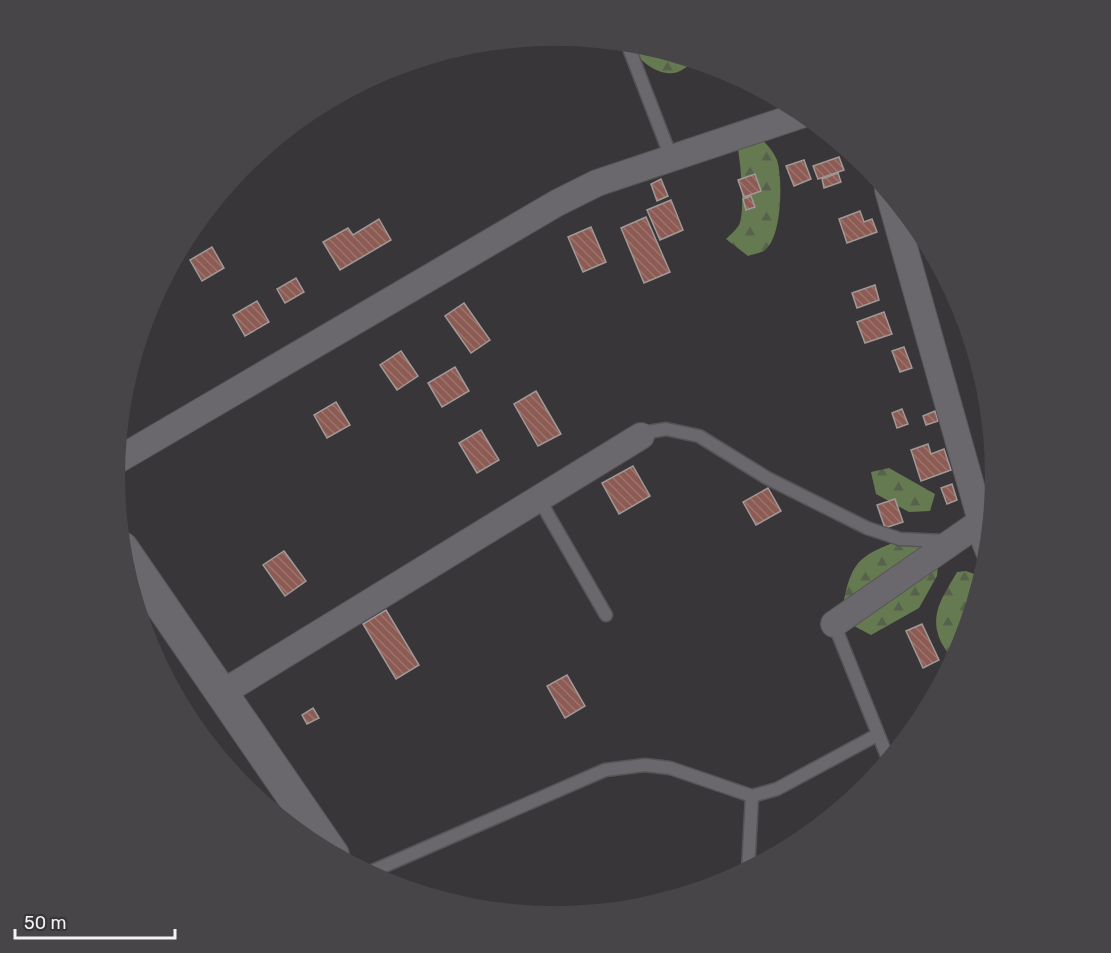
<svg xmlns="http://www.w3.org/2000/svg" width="1111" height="953" viewBox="0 0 1111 953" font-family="Rubik,sans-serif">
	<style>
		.forest { fill: url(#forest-firs) }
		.building { fill: url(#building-back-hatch); stroke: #a09998; stroke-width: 1.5 }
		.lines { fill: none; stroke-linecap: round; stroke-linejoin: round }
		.service-casing { stroke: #575458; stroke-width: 15 }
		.minor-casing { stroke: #575458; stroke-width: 28 }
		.tertiary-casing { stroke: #575458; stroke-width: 34 }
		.service { stroke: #6a686c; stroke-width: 12 }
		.minor { stroke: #6a686c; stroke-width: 26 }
		.tertiary { stroke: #6a686c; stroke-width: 32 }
	</style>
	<defs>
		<pattern id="forest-firs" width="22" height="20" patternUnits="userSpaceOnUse" patternTransform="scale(1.5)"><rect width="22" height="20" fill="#657a50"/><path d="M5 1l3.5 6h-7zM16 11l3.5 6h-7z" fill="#57624d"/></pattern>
		<pattern id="building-back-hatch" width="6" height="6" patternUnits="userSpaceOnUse" patternTransform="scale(1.5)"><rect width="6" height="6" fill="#8c5b53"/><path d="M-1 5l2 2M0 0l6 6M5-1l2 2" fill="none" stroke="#9d736c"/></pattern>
	</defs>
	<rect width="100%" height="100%" fill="#39363a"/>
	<g class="forest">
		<path d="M630,43l60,16 1,5c-5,3 -12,9 -18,9 -17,2 -37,-14 -43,-30z"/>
		<path d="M753,132c10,8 19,16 24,28 6,19 5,77 -12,90 -3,3 -12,4 -17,6l-22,-17c4,-4 10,-9 13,-14 7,-14 1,-74 -4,-90z"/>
		<polygon points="889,468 935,494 930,511 909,512 876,494 871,472"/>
		<path d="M918,533l18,5 3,18 -2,20 -18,32 -48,27 -30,-16c10,-66 18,-62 77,-86z"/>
		<path d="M966,571l8,3 7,9 -19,62 -12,24c1,-19 -8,-20 -12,-35 -7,-24 8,-42 19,-62z"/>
	</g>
	<g class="building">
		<polygon points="839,157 844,170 818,179 813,166"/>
		<polygon points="804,160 811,179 794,186 786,166"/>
		<polygon points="838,173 841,182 824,188 822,179"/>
		<polygon points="755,174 761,191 744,197 738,180"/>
		<polygon points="661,179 668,196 657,201 651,184"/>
		<polygon points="751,196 755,207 746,210 743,199"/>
		<polygon points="671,200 683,230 660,240 647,210"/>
		<polygon points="860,211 864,222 872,219 877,232 847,243 839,219"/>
		<polygon points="646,217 670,272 644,283 621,228"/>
		<polygon points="379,219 391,240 340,270 323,242 348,228 353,235"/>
		<polygon points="591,227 606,262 583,272 568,237"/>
		<polygon points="212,247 224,268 202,281 190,260"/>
		<polygon points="296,278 304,292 285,303 277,289"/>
		<polygon points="875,285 879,300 857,308 852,293"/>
		<polygon points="257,301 269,322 245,336 233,315"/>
		<polygon points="464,303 490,340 471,353 445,316"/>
		<polygon points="884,312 892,334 865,343 857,322"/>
		<polygon points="904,347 912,368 900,372 892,351"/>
		<polygon points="401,351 418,376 397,390 380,365"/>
		<polygon points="455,367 469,391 442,407 428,383"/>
		<polygon points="536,391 561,434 538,446 514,404"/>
		<polygon points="336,402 350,425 327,438 314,415"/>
		<polygon points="902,409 908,424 897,428 892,413"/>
		<polygon points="935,411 938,421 926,425 923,416"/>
		<polygon points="481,430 499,460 477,473 459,443"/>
		<polygon points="928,444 931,454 944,449 951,470 921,481 911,450"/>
		<polygon points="633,466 650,496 619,514 602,483"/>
		<polygon points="952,484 957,500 947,504 941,488"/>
		<polygon points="768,488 781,511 756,525 743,502"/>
		<polygon points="895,499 903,522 885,528 877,505"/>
		<polygon points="284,551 306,581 285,596 263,565"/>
		<polygon points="386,610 419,665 396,679 363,624"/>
		<polygon points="922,624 939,660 923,668 906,631"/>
		<polygon points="567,675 585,706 565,718 547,686"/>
		<polygon points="313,708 319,718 307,724 302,715"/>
	</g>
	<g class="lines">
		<g class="service-casing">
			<g id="service">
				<polyline points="627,43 671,157"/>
				<polyline points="641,436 648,432 666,429 699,436 767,478 867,528 900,539 945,541"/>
				<polyline points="539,499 606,615"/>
				<polyline points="834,624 889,761"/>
				<polyline points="748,871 752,796"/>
				<polyline points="368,873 605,770 645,765 670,768 752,796 777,789 877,735"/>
			</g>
		</g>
		<g class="minor-casing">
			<g id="minor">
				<polyline points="888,190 981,521"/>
				<polyline points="116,461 557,203 597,183 804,114"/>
				<polyline points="978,524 989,552"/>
				<polyline points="834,624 992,514"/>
				<polyline points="222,693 641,436"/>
			</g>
		</g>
		<g class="tertiary-casing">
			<polyline id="tertiary" points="122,548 333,855"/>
		</g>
		<use href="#service" class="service"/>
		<use href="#minor" class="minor"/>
		<use href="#tertiary" class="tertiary"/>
	</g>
	<path d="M0 0H1111V953H0ZM125 476a430 430 0 1 1 860 0a430 430 0 1 1-860 0Z" fill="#484549" fill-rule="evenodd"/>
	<path d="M15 929v9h160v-9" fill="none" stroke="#f4f2f5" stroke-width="3"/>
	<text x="24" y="929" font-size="18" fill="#f4f2f5" stroke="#39363a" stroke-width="4.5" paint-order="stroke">50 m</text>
</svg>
